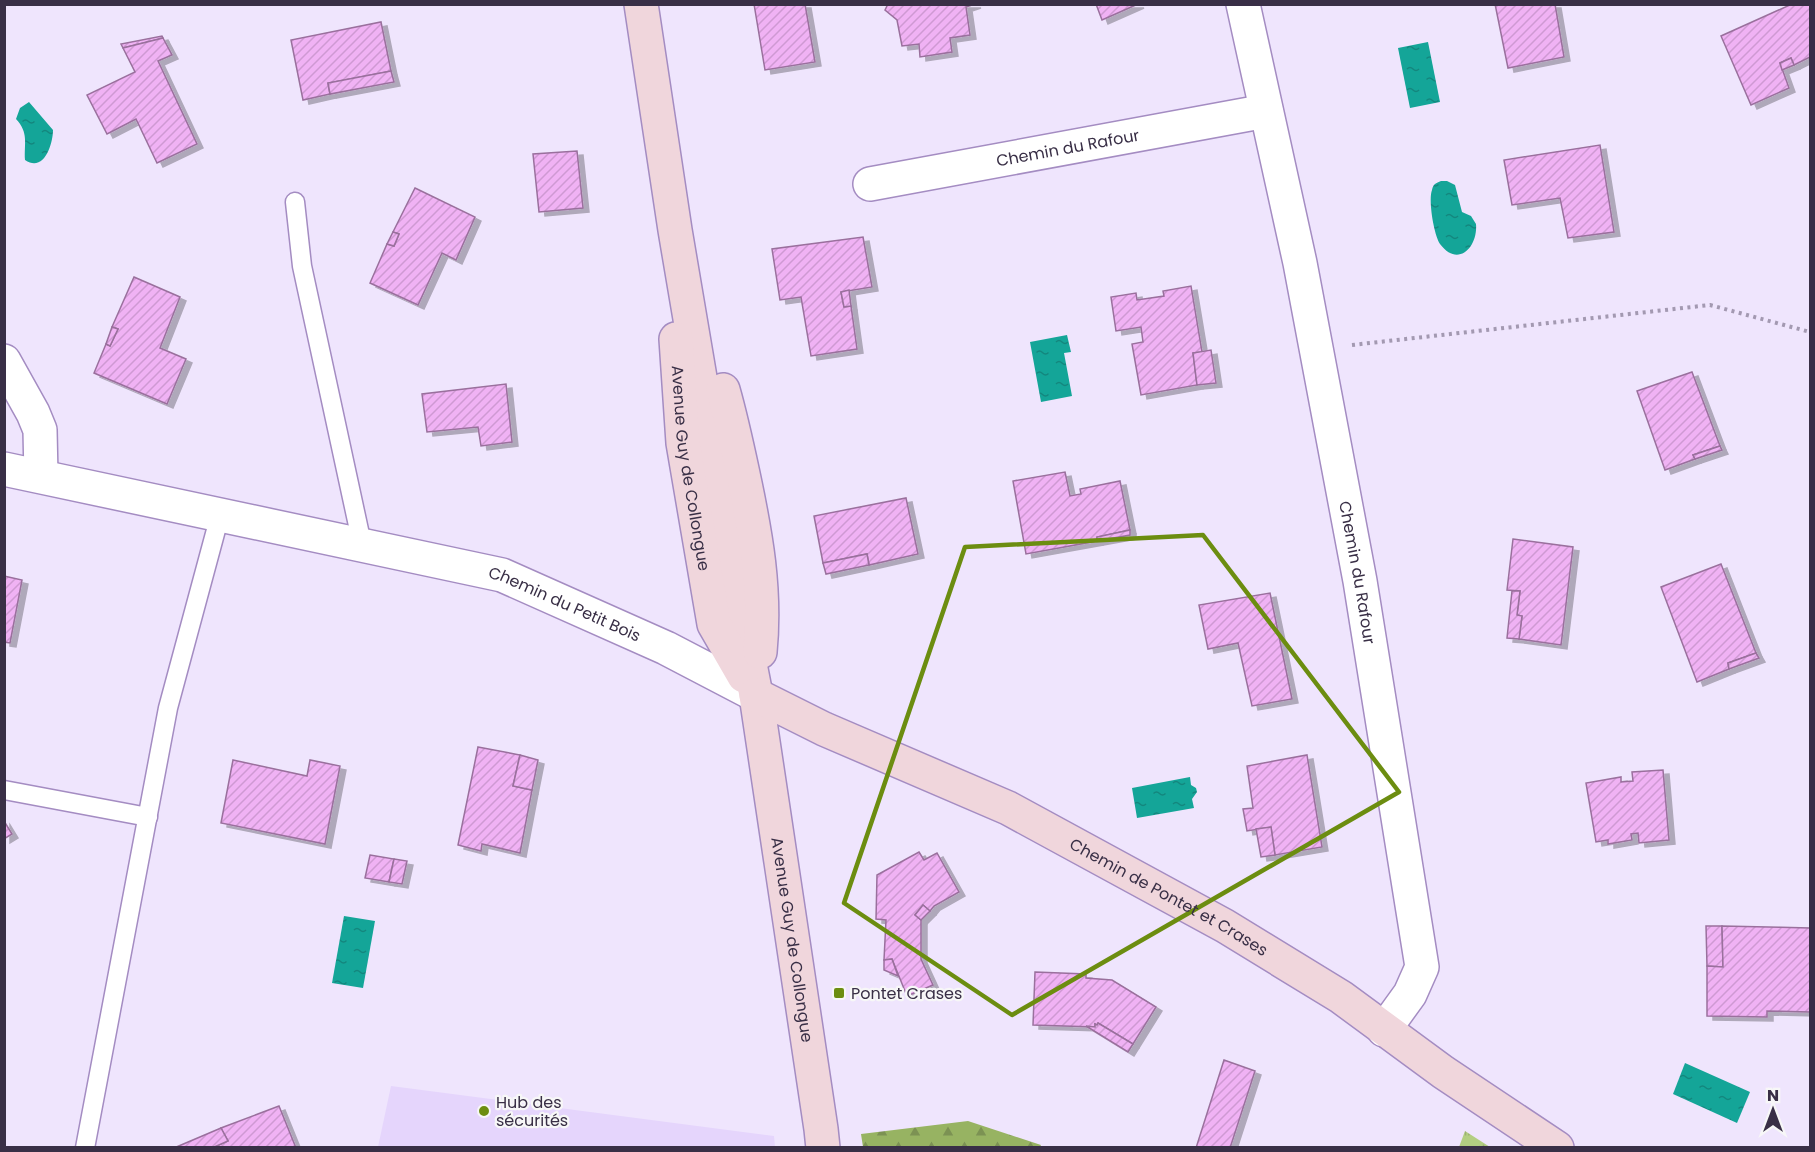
<svg xmlns="http://www.w3.org/2000/svg" width="1815" height="1152" viewBox="0 0 1815 1152" font-family="Poppins,sans-serif">
	<style>
		.built { fill: #e5d5fc }
		.grass { fill: url(#grass-tufts) }
		.forest { fill: url(#forest-firs) }
		.water { fill: url(#water-ripples) }
		.building { fill: url(#building-hatch); stroke: #9a709d; stroke-width: 1.5; filter: url(#shadow) }
		.lines { fill: none; stroke-linecap: round; stroke-linejoin: round }
		.service-casing { stroke: #a48cc2; stroke-width: 21 }
		.minor-casing { stroke: #a48cc2; stroke-width: 36 }
		.secondary-casing { stroke: #a48cc2; stroke-width: 36 }
		.path { stroke: #a399b1; stroke-width: 4; stroke-dasharray: 3 4.5; stroke-linecap: butt }
		.service { stroke: #fff; stroke-width: 18 }
		.minor { stroke: #fff; stroke-width: 33 }
		.secondary { stroke: #f0d6dc; stroke-width: 33 }
		.marked { fill: none; stroke: #6c8d10; stroke-width: 4.5; stroke-linejoin: round }
		.poi-dot { fill: #6c8d10; stroke: #f7f7f7; stroke-width: 2 }
		.labels { text-anchor: middle; stroke-width: 4.5; stroke-linejoin: round; paint-order: stroke }
		.street-label { font-size: 16px; fill: #392f46; stroke: #f7f7f7 }
		.poi-label { font-size: 16px; fill: #392f46; stroke: #f7f7f7; text-anchor: start }
	</style>
	<defs>
		<pattern id="grass-tufts" width="24" height="20" patternUnits="userSpaceOnUse" patternTransform="scale(1.5)"><rect width="24" height="20" fill="#b3ce82"/><path d="M3 7l-1-3M5 7V3M7 7l1-3M15 17l-1-3M17 17v-4M19 17l1-3" fill="none" stroke="#9bb172"/></pattern>
		<pattern id="forest-firs" width="22" height="20" patternUnits="userSpaceOnUse" patternTransform="scale(1.5)"><rect width="22" height="20" fill="#97b362"/><path d="M5 1l3.5 6h-7zM16 11l3.5 6h-7z" fill="#7c9253"/></pattern>
		<pattern id="water-ripples" width="26" height="14" patternUnits="userSpaceOnUse" patternTransform="scale(1.5)"><rect width="26" height="14" fill="#14a598"/><path d="M2 4q2-2 4 0t4 0M15 11q2-2 4 0t4 0" fill="none" stroke="#13877e"/></pattern>
		<pattern id="building-hatch" width="6" height="6" patternUnits="userSpaceOnUse" patternTransform="scale(1.5)"><rect width="6" height="6" fill="#f0b2f4"/><path d="M-1 1l2-2M0 6l6-6M5 7l2-2" fill="none" stroke="#cf99d3"/></pattern>
		<filter id="shadow"><feDropShadow dx="6" dy="4" stdDeviation="0" flood-color="#0004"/></filter>
	</defs>
	<rect width="100%" height="100%" fill="#efe5fd"/>
	<polygon class="built" points="391,1086 774,1136 775,1147 378,1147"/>
	<polygon class="grass" points="1465,1131 1490,1147 1459,1147"/>
	<polygon class="forest" points="968,1121 1041,1145 1040,1147 863,1147 861,1134"/>
	<g class="water">
		<polygon points="1428,42 1440,102 1410,108 1398,48"/>
		<path d="M29,102l24,28c0,14 -9,43 -28,30 -1,-17 4,-27 -9,-41l4,-11z"/>
		<path d="M1441,181h6l8,4 7,27 9,4 5,8c2,23 -18,44 -36,20 -6,-9 -12,-44 -8,-54 1,-6 4,-7 9,-9z"/>
		<polygon points="1067,335 1071,352 1064,353 1072,396 1041,402 1030,342"/>
		<polygon points="1190,777 1191,785 1196,788 1197,792 1192,799 1194,808 1137,818 1132,788"/>
		<polygon points="344,916 375,921 363,988 332,983"/>
		<polygon points="1685,1063 1750,1092 1737,1123 1673,1094"/>
	</g>
	<g class="building">
		<polygon points="754,4 805,4 815,62 765,70"/>
		<polygon points="888,4 975,4 966,7 970,35 950,38 952,52 920,57 919,44 902,46 897,20 885,10"/>
		<polygon points="1096,4 1138,4 1102,20"/>
		<polygon points="1495,4 1555,4 1564,57 1508,68"/>
		<polygon points="1792,4 1810,4 1810,57 1794,65 1791,58 1780,63 1789,88 1751,105 1721,36"/>
		<polygon points="381,22 391,71 328,83 330,94 303,100 291,40"/>
		<polygon points="162,36 163,38 123,48 121,44"/>
		<polygon points="163,38 172,55 158,61 197,144 157,163 136,119 107,134 87,95 135,72 123,48"/>
		<polygon points="1791,58 1794,65 1782,70 1780,63"/>
		<polygon points="391,71 394,82 330,94 328,83"/>
		<polygon points="1600,145 1614,232 1568,238 1560,198 1512,205 1504,160"/>
		<polygon points="577,151 583,208 539,212 533,154"/>
		<polygon points="415,188 475,217 456,260 442,253 418,305 370,283 387,244 394,246 399,234 393,232"/>
		<polygon points="393,232 399,234 394,246 387,244"/>
		<polygon points="863,237 872,287 841,292 844,307 851,306 857,349 811,356 801,297 780,300 772,249"/>
		<polygon points="134,277 180,297 160,348 186,359 167,404 94,373 106,344 110,346 118,329 112,327"/>
		<polygon points="1191,286 1202,352 1193,353 1197,385 1141,395 1132,344 1143,342 1141,327 1116,331 1111,297 1136,293 1137,300 1164,296 1163,291"/>
		<polygon points="849,290 851,306 844,307 841,292"/>
		<polygon points="112,327 118,329 110,346 106,344"/>
		<polygon points="1211,350 1216,383 1197,385 1193,353"/>
		<polygon points="1692,372 1720,446 1693,455 1695,459 1665,470 1637,391"/>
		<polygon points="506,384 512,442 481,446 478,427 427,432 422,394"/>
		<polygon points="1720,446 1722,450 1695,459 1693,455"/>
		<polygon points="1065,472 1070,496 1081,494 1080,489 1120,481 1130,530 1097,537 1097,541 1026,554 1013,481"/>
		<polygon points="906,498 918,554 869,565 867,554 823,563 814,516"/>
		<polygon points="1130,530 1130,535 1097,541 1097,537"/>
		<polygon points="1513,539 1573,547 1561,645 1519,639 1522,616 1517,615 1520,591 1507,590"/>
		<polygon points="867,554 869,565 826,574 823,563"/>
		<polygon points="1721,564 1756,653 1728,663 1729,669 1697,682 1661,587"/>
		<polygon points="4,576 22,580 10,643 4,642"/>
		<polygon points="1512,591 1520,591 1517,615 1522,616 1519,639 1507,638"/>
		<polygon points="1270,593 1292,699 1252,706 1238,643 1208,649 1199,605"/>
		<polygon points="1756,653 1759,658 1729,669 1728,663"/>
		<polygon points="478,747 520,755 513,786 532,790 520,853 482,844 481,851 458,845"/>
		<polygon points="520,755 538,760 532,790 513,786"/>
		<polygon points="1307,755 1322,847 1275,855 1271,827 1247,831 1243,809 1253,808 1247,766"/>
		<polygon points="233,760 307,776 310,760 340,766 325,844 221,823"/>
		<polygon points="1663,770 1669,840 1639,843 1638,833 1631,834 1632,840 1608,844 1608,840 1596,842 1586,783 1621,777 1621,782 1633,781 1632,772"/>
		<polygon points="4,821 12,834 4,839"/>
		<polygon points="1271,827 1275,855 1261,857 1256,829"/>
		<polygon points="919,852 924,860 937,853 959,892 934,906 930,911 923,905 915,915 921,920 921,959 933,985 907,996 892,959 884,960 886,920 876,919 877,875"/>
		<polygon points="370,855 394,859 389,882 365,878"/>
		<polygon points="394,859 407,861 402,884 389,882"/>
		<polygon points="923,905 930,911 921,920 915,915"/>
		<polygon points="1706,926 1722,926 1723,967 1707,966"/>
		<polygon points="1722,926 1810,928 1810,1012 1767,1011 1767,1017 1707,1016 1707,966 1723,967"/>
		<polygon points="892,959 898,976 884,970 884,960"/>
		<polygon points="1035,972 1086,974 1086,978 1112,980 1156,1007 1133,1044 1098,1023 1097,1025 1095,1024 1095,1027 1033,1025"/>
		<polygon points="1098,1023 1133,1044 1128,1052 1086,1026 1095,1027 1095,1024 1097,1025"/>
		<polygon points="1224,1060 1255,1071 1230,1148 1196,1148"/>
		<polygon points="279,1106 296,1148 212,1148 228,1141 221,1128"/>
		<polygon points="221,1128 228,1141 212,1148 174,1148"/>
	</g>
	<g class="lines">
		<g class="service-casing">
			<g id="service">
				<polyline points="295,202 302,266 362,544"/>
				<polyline points="4,790 148,817"/>
				<polyline points="85,1148 168,708 220,515"/>
			</g>
		</g>
		<g class="minor-casing">
			<g id="minor">
				<path id="s1" d="M1243,4l57,259 60,318 62,386 -12,27 -26,36"/>
				<path id="s2" d="M870,184l396,-73"/>
				<polyline points="4,361 33,413 40,430 41,476"/>
				<path id="s3" d="M4,469l498,106 164,73 90,47"/>
			</g>
		</g>
		<g class="secondary-casing">
			<g id="secondary">
				<path id="s4" d="M641,4l34,226 63,372 18,93 65,434 2,19"/>
				<path id="s5" d="M676,339l7,104 31,181 30,52"/>
				<path d="M723,390c8,28 14,56 20,84 13,61 23,116 17,178"/>
				<path id="s6" d="M756,695l68,34 184,79 217,118 116,71 102,75 114,76"/>
			</g>
		</g>
		<polyline class="path" points="1352,345 1710,305 1810,332"/>
		<use href="#service" class="service"/>
		<use href="#minor" class="minor"/>
		<use href="#secondary" class="secondary"/>
	</g>
	<path class="marked" d="M1203,535l196,257 -387,223 -168,-112 121,-356z"/>
	<g class="poi-dot">
		<rect x="833" y="987" width="12" height="12" rx="3"/>
		<circle cx="484" cy="1111" r="6"/>
	</g>
	<g class="labels">
		<g class="street-label">
			<text dy="6" stroke="none"><textPath href="#s2" startOffset="201">Chemin du Rafour</textPath></text>
			<text dy="6" stroke="none"><textPath href="#s5" startOffset="130">Avenue Guy de Collongue</textPath></text>
			<text dy="6" stroke="none"><textPath href="#s1" startOffset="580">Chemin du Rafour</textPath></text>
			<text dy="6" stroke="none"><textPath href="#s3" startOffset="578">Chemin du Petit Bois</textPath></text>
			<text dy="6" stroke="none"><textPath href="#s6" startOffset="460">Chemin de Pontet et Crases</textPath></text>
			<text dy="6" stroke="none"><textPath href="#s4" startOffset="948">Avenue Guy de Collongue</textPath></text>
		</g>
		<g class="poi-label">
			<text x="851" y="999">Pontet Crases</text>
			<text x="496" y="1108">Hub des<tspan x="496" dy="18">sécurités</tspan></text>
		</g>
	</g>
	<rect width="1815" height="1152" fill="none" stroke="#392f46" stroke-width="12"/>
	<g transform="translate(1773 1110)" stroke="#f7f7f7" stroke-width="4.5" paint-order="stroke">
	<path d="M0-4.5L10 22L0 15L-10 22Z" fill="#392f46"/>
	<text y="-9" font-size="16" font-weight="bold" text-anchor="middle" fill="#392f46">N</text>
	</g>
</svg>
